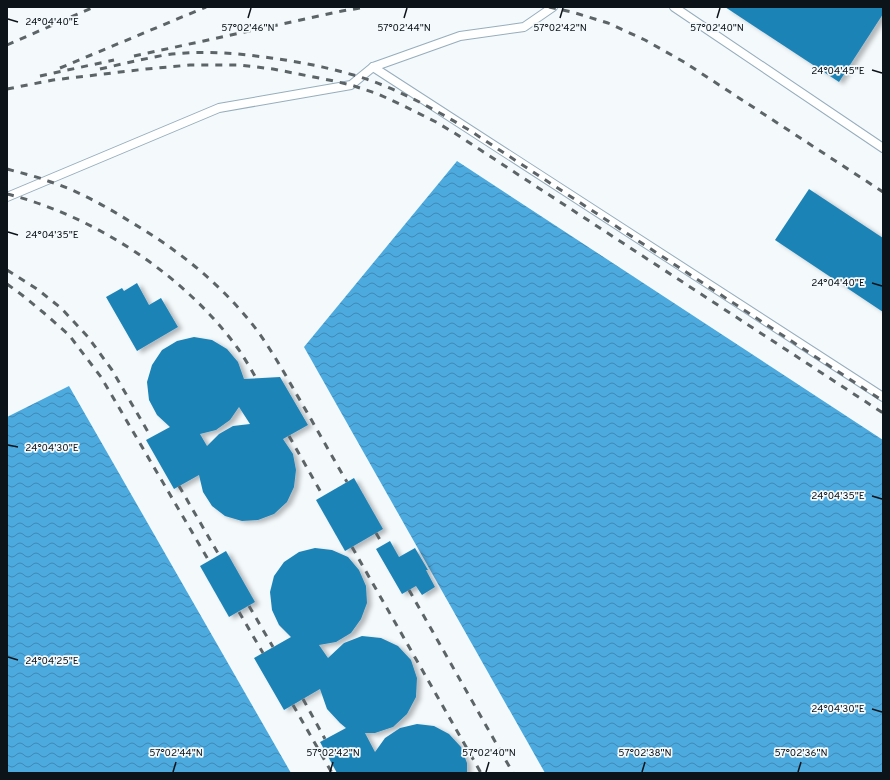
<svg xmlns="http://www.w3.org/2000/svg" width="890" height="780" viewBox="0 0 890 780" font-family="Overpass,sans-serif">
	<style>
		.water { fill: url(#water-waves) }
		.building { fill: #1e83b7; fill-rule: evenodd; filter: url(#shadow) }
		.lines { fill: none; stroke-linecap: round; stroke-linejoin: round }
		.lane-casing { stroke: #96adbc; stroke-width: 10 }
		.lane { stroke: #fff; stroke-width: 8 }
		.rail { stroke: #5d6468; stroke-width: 3; stroke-dasharray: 7 7; stroke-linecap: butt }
		.ticks { fill: none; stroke: #0c141a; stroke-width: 1.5 }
		.ticks-label { font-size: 10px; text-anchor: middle; fill: #0c141a; stroke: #f4f9fc; stroke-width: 3.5; stroke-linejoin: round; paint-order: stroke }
	</style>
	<defs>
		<pattern id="water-waves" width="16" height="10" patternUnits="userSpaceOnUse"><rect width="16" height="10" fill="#4daadf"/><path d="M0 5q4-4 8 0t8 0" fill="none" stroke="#3e89b4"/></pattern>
		<filter id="shadow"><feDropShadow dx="4.5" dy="2.5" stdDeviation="2" flood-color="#0004"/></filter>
	</defs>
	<rect width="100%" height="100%" fill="#f4f9fc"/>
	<g class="water">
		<polygon points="457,161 883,440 883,773 545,773 304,347"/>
		<polygon points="69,386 291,773 7,773 7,417"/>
	</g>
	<g class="building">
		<polygon points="725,7 883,7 883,14 839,82"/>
		<polygon points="809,189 883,238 883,312 775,240"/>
		<polygon points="137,283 149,305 161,298 178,327 137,351 106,297 122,288 124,291"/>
		<path d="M194,337l18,3 15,9 11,13 6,17 36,-2 28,48 -25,14 10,15 3,16 -2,17 -7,15 -13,12 -16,6 -16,1 -17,-5 -13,-10 -9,-14 -4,-17 -25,14 -28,-49 24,-13 -13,-12 -8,-15 -2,-18 5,-17 10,-15 15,-9zM239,407l11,17 -17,2 -14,8 -12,12 -7,-12 16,-4 14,-10z"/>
		<polygon points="354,478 383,529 345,551 316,500"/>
		<polygon points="390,541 399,557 415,548 428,570 426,570 435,587 422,595 416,586 402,594 376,549"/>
		<polygon points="315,548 332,550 348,557 359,570 366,586 367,603 361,619 351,633 336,642 319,645 328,658 344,643 362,636 381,638 398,646 411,660 417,678 416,697 407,714 393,727 375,733 365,733 375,752 385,738 400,728 417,724 434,726 449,734 461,747 467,763 467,773 337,773 320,742 346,728 340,723 327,709 320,689 284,710 254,658 291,637 279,625 272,610 270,592 274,576 284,562 299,552"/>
		<polygon points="226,551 255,602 229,617 200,566"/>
	</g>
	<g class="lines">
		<g class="lane-casing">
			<g id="lane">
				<polyline points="674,7 883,148"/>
				<polyline points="373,67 883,397"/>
				<polyline points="7,197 219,108 351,85 373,67 460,36 524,27 553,7"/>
			</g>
		</g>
		<use href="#lane" class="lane"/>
		<g class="rail">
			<polyline points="549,7 572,12 608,23 645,40 684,62 883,192"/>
			<polyline points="7,45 94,7"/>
			<polyline points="134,56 342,11 366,7"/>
			<polyline points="60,68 206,7"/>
			<path d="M100,69c22,-5 43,-10 65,-14 35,-5 71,-2 106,3 30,4 60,10 89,19 38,12 74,32 109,53l414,271"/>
			<polyline points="40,76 114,60"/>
			<polyline points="7,89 53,80 146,69 190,65 240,65 273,69 334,81 351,85 378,94 404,106 436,122 456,134 883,413"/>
			<path d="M7,169c14,4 28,7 41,12 28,9 56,24 81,40 50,29 96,66 130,112 14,20 26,41 38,62 17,29 33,58 50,87"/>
			<path d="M7,194c88,22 179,82 232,156 6,9 12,19 17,28"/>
			<polyline points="7,270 37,289 61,308 88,337 112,370 151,437"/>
			<polyline points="7,284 22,295 44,313 69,335 101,377 209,561"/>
			<polyline points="289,436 323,496"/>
			<polyline points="179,486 219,555"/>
			<polyline points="376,533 383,545"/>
			<polyline points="352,547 481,773"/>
			<polyline points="409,590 513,773"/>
			<polyline points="249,606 273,647"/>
			<polyline points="239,612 263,653"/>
			<polyline points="303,699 325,739"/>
			<polyline points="293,705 332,773"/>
		</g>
	</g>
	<path class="ticks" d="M248,18l3,-10M404,18l3,-10M560,18l3,-10M717,18l3,-10M8,19l10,3M872,70l10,3M8,232l10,3M872,283l10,3M8,445l10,2M872,496l10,3M8,657l10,3M872,709l10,3M173,772l3,-10M330,772l3,-10M486,772l3,-10M642,772l3,-10M798,772l3,-10"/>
	<g class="ticks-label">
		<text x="52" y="25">24°04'40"E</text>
		<text x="248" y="31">57°02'46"N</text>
		<text x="404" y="31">57°02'44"N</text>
		<text x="560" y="31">57°02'42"N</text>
		<text x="717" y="31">57°02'40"N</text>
		<text x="838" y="74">24°04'45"E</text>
		<text x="52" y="238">24°04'35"E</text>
		<text x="838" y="286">24°04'40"E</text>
		<text x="52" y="451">24°04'30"E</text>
		<text x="838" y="499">24°04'35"E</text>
		<text x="52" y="664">24°04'25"E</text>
		<text x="838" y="712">24°04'30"E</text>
		<text x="176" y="756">57°02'44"N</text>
		<text x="333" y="756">57°02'42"N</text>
		<text x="489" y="756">57°02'40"N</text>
		<text x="645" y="756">57°02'38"N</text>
		<text x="801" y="756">57°02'36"N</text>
	</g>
	<rect width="890" height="780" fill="none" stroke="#0c141a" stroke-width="16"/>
</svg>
